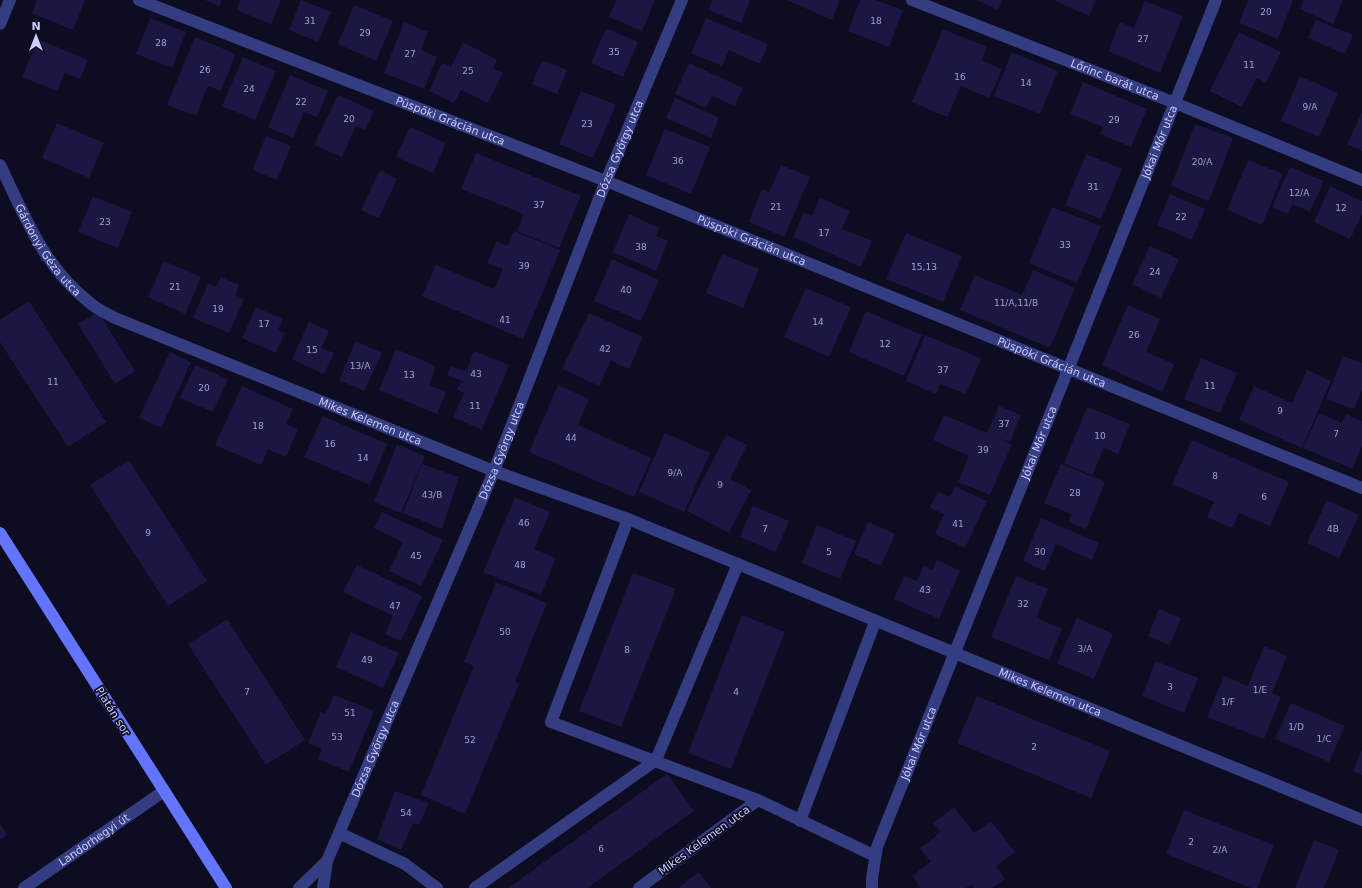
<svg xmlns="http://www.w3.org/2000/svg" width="1362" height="888" viewBox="0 0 1362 888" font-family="'DejaVu Sans',sans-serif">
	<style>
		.building { fill: #1a1743 }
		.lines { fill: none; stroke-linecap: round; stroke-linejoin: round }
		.street { stroke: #343c82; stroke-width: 12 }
		.secondary { stroke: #6374ff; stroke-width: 12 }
		.labels { text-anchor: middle; stroke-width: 3.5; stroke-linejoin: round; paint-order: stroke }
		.number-label { font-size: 9px; fill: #a0a0d0 }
		.street-label { font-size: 11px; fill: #cccdff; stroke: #0d0c21 }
	</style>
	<rect width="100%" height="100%" fill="#0d0c21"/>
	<g class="building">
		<polygon points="37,0 85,0 73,30 32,13"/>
		<polygon points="205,0 222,0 219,6"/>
		<polygon points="240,0 281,0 271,24 236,10"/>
		<polygon points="301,0 331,12 318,42 289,30"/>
		<polygon points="616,0 655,0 642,31 609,17"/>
		<polygon points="712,0 750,0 741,23 708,10"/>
		<polygon points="787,0 840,0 832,20"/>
		<polygon points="860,0 875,0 903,10 889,47 848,31"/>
		<polygon points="976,0 1002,0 998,10"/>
		<polygon points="1054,0 1096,0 1089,16"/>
		<polygon points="1248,0 1293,0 1278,39 1239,23"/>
		<polygon points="1304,0 1340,0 1343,1 1333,24 1300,9"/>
		<polygon points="1145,1 1183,16 1160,73 1108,51 1120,22 1134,28"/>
		<polygon points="354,5 393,21 376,61 338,44"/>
		<polygon points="150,18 186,32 172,68 136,54"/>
		<polygon points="706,18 768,44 760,64 729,50 722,66 691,53"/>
		<polygon points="1316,20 1353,35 1345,54 1308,38"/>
		<polygon points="404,22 428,32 421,50 437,57 424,89 384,73"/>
		<polygon points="606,28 638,42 623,77 591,63"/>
		<polygon points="943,29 987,47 982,60 1002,69 989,98 961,86 947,117 912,102"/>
		<polygon points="1239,32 1281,52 1266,83 1257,78 1242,107 1210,91"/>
		<polygon points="195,37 236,54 221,91 208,86 196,116 167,105"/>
		<polygon points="38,39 88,60 80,79 65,73 57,91 22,77"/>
		<polygon points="463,42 497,60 493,69 503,73 488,103 461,90 454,103 429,91 442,63 451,67"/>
		<polygon points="1012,52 1058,71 1040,114 994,96"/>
		<polygon points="243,57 276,71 255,120 222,106"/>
		<polygon points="542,60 567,70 557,94 532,84"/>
		<polygon points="689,63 743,88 735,106 712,96 706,108 675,94"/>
		<polygon points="290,75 328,91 317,117 304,112 293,138 268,127"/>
		<polygon points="1300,76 1338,93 1319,137 1281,121"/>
		<polygon points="1083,82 1147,109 1131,147 1100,134 1103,127 1070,114"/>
		<polygon points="581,91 616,105 593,158 559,144"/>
		<polygon points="338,95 374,111 365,130 356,126 342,157 314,145"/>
		<polygon points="675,98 719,118 711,138 666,118"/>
		<polygon points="1362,112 1362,151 1347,144"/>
		<polygon points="57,123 104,143 89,178 42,158"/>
		<polygon points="1195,124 1233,138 1209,201 1171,186"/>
		<polygon points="410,127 446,143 433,173 396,157"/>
		<polygon points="665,129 710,147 691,194 646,175"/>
		<polygon points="266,136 291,146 277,180 252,170"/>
		<polygon points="476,153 581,196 559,248 517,231 524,214 461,189"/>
		<polygon points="1086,154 1122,169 1101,219 1065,205"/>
		<polygon points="1248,160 1283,174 1262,225 1227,210"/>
		<polygon points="781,165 810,177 784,237 749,222 762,189 769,192"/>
		<polygon points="1290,167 1324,181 1310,212 1293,204 1288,214 1272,207"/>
		<polygon points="380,170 397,179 379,218 361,210"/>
		<polygon points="1330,186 1362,201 1362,214 1350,239 1314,222"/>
		<polygon points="1170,194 1205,209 1192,240 1157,225"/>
		<polygon points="93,196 132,212 118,248 78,232"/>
		<polygon points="820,198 850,211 842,229 872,241 861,267 793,237 804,212 812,216"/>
		<polygon points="1052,207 1101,226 1077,283 1029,263"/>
		<polygon points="629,214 659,228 656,236 668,241 656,271 613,252"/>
		<polygon points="514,231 560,250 539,301 518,292 539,301 523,339 422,296 436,265 494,289 503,269 487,263 497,241 508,246"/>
		<polygon points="906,233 962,256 943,302 886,279"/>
		<polygon points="1150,246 1179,259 1161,298 1132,284"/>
		<polygon points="722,254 759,269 743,308 706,293"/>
		<polygon points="612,259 659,280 641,321 594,301"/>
		<polygon points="164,261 201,277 185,314 148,297"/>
		<polygon points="1033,270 1075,288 1050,348 960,310 975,275 1022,295"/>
		<polygon points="221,277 239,285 235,295 244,299 229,333 193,318 208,284 216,287"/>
		<polygon points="806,288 851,307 829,357 784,337"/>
		<polygon points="29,301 106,422 68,447 0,342 0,320"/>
		<polygon points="1128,305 1160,319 1146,352 1174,364 1162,392 1102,365"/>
		<polygon points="256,307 283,319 278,330 285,333 276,353 242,338"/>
		<polygon points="866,311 922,335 904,376 849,352"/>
		<polygon points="98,312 135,371 115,384 78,324"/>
		<polygon points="589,313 643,337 629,369 611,360 599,386 562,369"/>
		<polygon points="309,322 329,331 321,348 334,353 324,374 292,359"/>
		<polygon points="925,335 981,358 966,394 940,384 936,394 906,381"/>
		<polygon points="356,341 382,353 364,391 339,380"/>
		<polygon points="396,349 436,366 429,385 446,392 437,414 379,390"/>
		<polygon points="474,351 509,365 482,430 453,417 464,393 457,390 461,382 466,383 447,375 451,366 466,372"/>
		<polygon points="170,352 191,362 161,428 139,418"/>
		<polygon points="1343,356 1362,363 1362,389 1354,409 1326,399"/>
		<polygon points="1201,358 1237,373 1220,413 1184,399"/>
		<polygon points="195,365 228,379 213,412 180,398"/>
		<polygon points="1307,370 1331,381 1302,448 1239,420 1254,386 1292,403"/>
		<polygon points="558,385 589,399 578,425 651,458 634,497 529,452"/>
		<polygon points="242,386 293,409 286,424 298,429 286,457 268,449 261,465 215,445"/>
		<polygon points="999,406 1021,415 1010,442 994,437 1012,444 990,495 958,482 969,456 933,440 944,415 987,433"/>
		<polygon points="1087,407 1130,424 1118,454 1104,448 1092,475 1064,463"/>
		<polygon points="1319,413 1342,423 1346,414 1362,421 1362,446 1352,469 1303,448"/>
		<polygon points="323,416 387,444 370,485 304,457"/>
		<polygon points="665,433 710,453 684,512 639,492"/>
		<polygon points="726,435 747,445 730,479 751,490 729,533 687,511"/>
		<polygon points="1192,440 1289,482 1270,526 1239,513 1232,528 1207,517 1214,502 1172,484"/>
		<polygon points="397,444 425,456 401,513 374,502"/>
		<polygon points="129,460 207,581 168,606 90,485"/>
		<polygon points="422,464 459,477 442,529 403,513"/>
		<polygon points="1061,464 1105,482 1086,529 1068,522 1071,514 1044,503"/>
		<polygon points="955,486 987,501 965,548 935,534 944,514 930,508 938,492 950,497"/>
		<polygon points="515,497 550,512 534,549 556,558 541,595 483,572"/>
		<polygon points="1327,500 1359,515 1339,558 1307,543"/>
		<polygon points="753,506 789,521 776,552 740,537"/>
		<polygon points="382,512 443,540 421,586 389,571 403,542 374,528"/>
		<polygon points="1041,518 1099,543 1092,560 1056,544 1045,571 1023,561"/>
		<polygon points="868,522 895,534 881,566 854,554"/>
		<polygon points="817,525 856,541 840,579 802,563"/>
		<polygon points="937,560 960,571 939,619 894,599 904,576 917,581 924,566 932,570"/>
		<polygon points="357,565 422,596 401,641 385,634 393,616 343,592"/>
		<polygon points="633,573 676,589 621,727 579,711"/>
		<polygon points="1016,576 1048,589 1036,618 1062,629 1049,660 991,637"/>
		<polygon points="496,582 547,603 515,682 519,684 465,814 421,795 474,666 464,662"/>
		<polygon points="1159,609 1181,618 1170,645 1148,636"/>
		<polygon points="742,615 785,632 731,769 688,753"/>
		<polygon points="1077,618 1113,634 1094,679 1057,663"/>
		<polygon points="227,619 305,740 266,765 188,644"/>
		<polygon points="351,632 399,653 383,688 336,667"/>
		<polygon points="1264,646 1287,656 1272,693 1281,697 1264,739 1207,717 1224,676 1248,686"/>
		<polygon points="1156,661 1198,678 1184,713 1142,696"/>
		<polygon points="334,695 374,711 349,772 318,759 322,749 308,743 320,715 319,711 325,715"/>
		<polygon points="977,696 1110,751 1091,798 957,743"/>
		<polygon points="1291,703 1345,726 1329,762 1275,739"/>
		<polygon points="1362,749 1362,775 1353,771"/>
		<polygon points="667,774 694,811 587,888 508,888"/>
		<polygon points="395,791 429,803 419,825 413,823 401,850 377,839"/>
		<polygon points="954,807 974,833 991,821 1015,852 996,866 1005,879 993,888 974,888 971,884 966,888 921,888 912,876 931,862 920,848 941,832 933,823"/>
		<polygon points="1184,810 1274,845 1257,888 1251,888 1166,854"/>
		<polygon points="0,824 7,834 0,840"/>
		<polygon points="1314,840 1339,850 1324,888 1295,888"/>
		<polygon points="699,872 711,888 678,888"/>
	</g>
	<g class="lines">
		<g class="street">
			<path id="s1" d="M139,0l467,181 756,307"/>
			<path id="s2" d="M912,0l263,103 187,77"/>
			<polyline points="0,24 10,0"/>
			<path id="s3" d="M0,165c25,51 43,101 89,137 7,7 17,11 26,16l379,153 134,48 734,301"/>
			<polyline points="628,519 551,722 758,800 639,888"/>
			<polyline points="758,800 875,856"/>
			<polyline points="800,821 875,622"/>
			<polyline points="339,833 405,864 437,888"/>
			<path id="s4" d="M24,888l140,-97"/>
			<path id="s5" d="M299,888l28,-27 167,-390 112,-290 76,-181"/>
			<polyline points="323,888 327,861"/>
			<polyline points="475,888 656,760 738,564"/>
			<path id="s6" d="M872,888v-10l5,-31 339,-847"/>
		</g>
		<polyline class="secondary" points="0,533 226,888"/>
	</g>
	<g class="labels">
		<g class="number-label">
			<text x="1266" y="15">20</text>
			<text x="310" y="24">31</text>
			<text x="876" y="24">18</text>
			<text x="365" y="36">29</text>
			<text x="1143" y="42">27</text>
			<text x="161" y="46">28</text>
			<text x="614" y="55">35</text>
			<text x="410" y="57">27</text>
			<text x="1249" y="68">11</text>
			<text x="205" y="73">26</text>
			<text x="468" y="74">25</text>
			<text x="960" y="80">16</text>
			<text x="1026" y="86">14</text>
			<text x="249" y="92">24</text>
			<text x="301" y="105">22</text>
			<text x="1310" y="110">9/A</text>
			<text x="349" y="122">20</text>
			<text x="1114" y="123">29</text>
			<text x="587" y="127">23</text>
			<text x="678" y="164">36</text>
			<text x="1202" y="165">20/A</text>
			<text x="1093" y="190">31</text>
			<text x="1299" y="196">12/A</text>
			<text x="539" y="208">37</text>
			<text x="776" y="210">21</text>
			<text x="1341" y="211">12</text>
			<text x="1181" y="220">22</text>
			<text x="105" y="225">23</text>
			<text x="824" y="236">17</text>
			<text x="1065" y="248">33</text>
			<text x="641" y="250">38</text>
			<text x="524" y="269">39</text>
			<text x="924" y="270">15,13</text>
			<text x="1155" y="275">24</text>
			<text x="175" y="290">21</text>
			<text x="626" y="293">40</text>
			<text x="1016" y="306">11/A,11/B</text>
			<text x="218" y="312">19</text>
			<text x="505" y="323">41</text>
			<text x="818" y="325">14</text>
			<text x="264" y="327">17</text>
			<text x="1134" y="338">26</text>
			<text x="885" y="347">12</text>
			<text x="605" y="352">42</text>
			<text x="312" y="353">15</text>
			<text x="360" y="369">13/A</text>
			<text x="943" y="373">37</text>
			<text x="476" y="377">43</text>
			<text x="409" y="378">13</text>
			<text x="53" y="385">11</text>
			<text x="1210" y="389">11</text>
			<text x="204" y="391">20</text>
			<text x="475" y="409">11</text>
			<text x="1280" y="414">9</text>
			<text x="1004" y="427">37</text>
			<text x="258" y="429">18</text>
			<text x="1336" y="437">7</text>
			<text x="1100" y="439">10</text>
			<text x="571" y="441">44</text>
			<text x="330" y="447">16</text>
			<text x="983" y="453">39</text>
			<text x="363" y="461">14</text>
			<text x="675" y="476">9/A</text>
			<text x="1215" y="479">8</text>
			<text x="720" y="488">9</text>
			<text x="1075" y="496">28</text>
			<text x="432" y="498">43/B</text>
			<text x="1264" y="500">6</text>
			<text x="524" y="526">46</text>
			<text x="958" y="527">41</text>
			<text x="765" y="532">7</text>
			<text x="1333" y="532">4B</text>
			<text x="148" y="536">9</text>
			<text x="829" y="555">5</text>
			<text x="1040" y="555">30</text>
			<text x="416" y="559">45</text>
			<text x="520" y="568">48</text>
			<text x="925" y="593">43</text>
			<text x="1023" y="607">32</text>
			<text x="395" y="609">47</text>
			<text x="505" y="635">50</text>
			<text x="1085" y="652">3/A</text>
			<text x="627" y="653">8</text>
			<text x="367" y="663">49</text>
			<text x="1170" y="690">3</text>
			<text x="1260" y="693">1/E</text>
			<text x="247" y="695">7</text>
			<text x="736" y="695">4</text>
			<text x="1228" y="705">1/F</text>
			<text x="350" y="716">51</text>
			<text x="1296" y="730">1/D</text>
			<text x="337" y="740">53</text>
			<text x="1324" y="742">1/C</text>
			<text x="470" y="743">52</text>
			<text x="1034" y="750">2</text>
			<text x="406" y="816">54</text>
			<text x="1191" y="845">2</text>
			<text x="601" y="852">6</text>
			<text x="1220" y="853">2/A</text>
		</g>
		<g class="street-label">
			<text dy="4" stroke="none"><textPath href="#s2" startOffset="218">Lőrinc barát utca</textPath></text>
			<text dy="4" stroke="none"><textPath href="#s1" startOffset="334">Püspöki Grácián utca</textPath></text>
			<text dy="4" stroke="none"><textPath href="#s6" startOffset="801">Jókai Mór utca</textPath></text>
			<text dy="4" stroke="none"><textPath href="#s5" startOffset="809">Dózsa György utca</textPath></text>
			<text dy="4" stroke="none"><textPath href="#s1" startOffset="658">Püspöki Grácián utca</textPath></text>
			<text dy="4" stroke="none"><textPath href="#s3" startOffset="98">Gárdonyi Géza utca</textPath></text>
			<text dy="4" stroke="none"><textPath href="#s1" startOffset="982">Püspöki Grácián utca</textPath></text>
			<text dy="4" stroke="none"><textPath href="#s3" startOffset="471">Mikes Kelemen utca</textPath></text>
			<text dy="4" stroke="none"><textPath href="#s6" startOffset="477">Jókai Mór utca</textPath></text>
			<text dy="4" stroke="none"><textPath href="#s5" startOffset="485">Dózsa György utca</textPath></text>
			<text dy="4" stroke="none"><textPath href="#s3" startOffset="1203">Mikes Kelemen utca</textPath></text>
			<text transform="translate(113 711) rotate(58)" y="4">Platán sor</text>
			<text dy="4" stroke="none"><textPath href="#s6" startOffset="153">Jókai Mór utca</textPath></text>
			<text dy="4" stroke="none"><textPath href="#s5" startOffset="161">Dózsa György utca</textPath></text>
			<text dy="4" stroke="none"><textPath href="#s4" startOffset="85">Landorhegyi út</textPath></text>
			<text transform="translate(704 840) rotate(-36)" y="4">Mikes Kelemen utca</text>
		</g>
	</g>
	<g transform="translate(36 36)" stroke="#0d0c21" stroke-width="3" paint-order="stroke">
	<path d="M0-3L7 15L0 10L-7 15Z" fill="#cccdff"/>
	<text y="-6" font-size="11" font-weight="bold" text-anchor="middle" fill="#cccdff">N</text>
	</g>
</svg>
